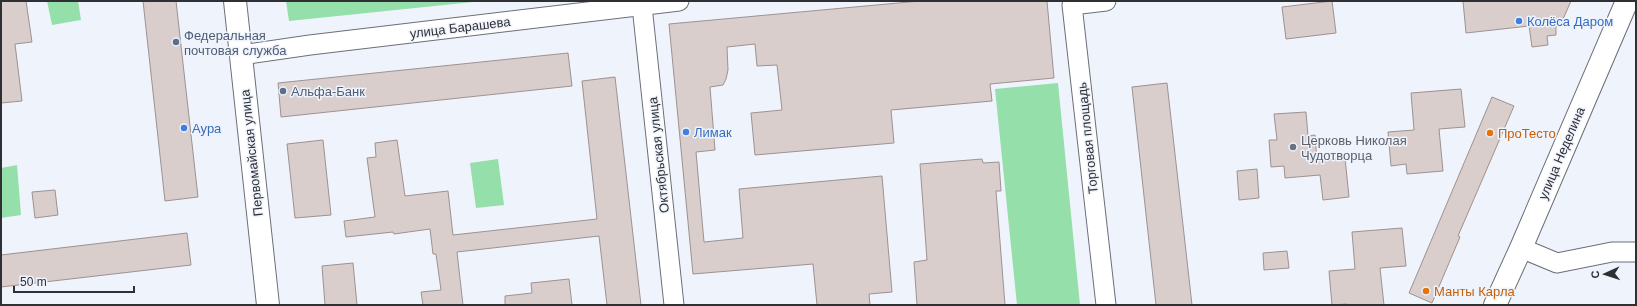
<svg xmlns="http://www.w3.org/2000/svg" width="1637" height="306" viewBox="0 0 1637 306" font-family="Helvetica,sans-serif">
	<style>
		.green { fill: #94dfaa }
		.building { fill: #d9cecb; stroke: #9d9290 }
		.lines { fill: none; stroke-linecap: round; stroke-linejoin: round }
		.minor-casing { stroke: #6c6f77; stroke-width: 21 }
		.secondary-casing { stroke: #6c6f77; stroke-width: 24 }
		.minor { stroke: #fff; stroke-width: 19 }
		.secondary { stroke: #fff; stroke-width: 22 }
		.shop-dot { fill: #3f7fe0; stroke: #eff3fc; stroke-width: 1.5 }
		.service-dot { fill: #5c6f8a; stroke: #eff3fc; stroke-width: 1.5 }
		.food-dot { fill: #e8710a; stroke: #eff3fc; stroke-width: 1.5 }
		.worship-dot { fill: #6b7280; stroke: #eff3fc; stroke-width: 1.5 }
		.labels { text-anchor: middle; stroke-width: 3; stroke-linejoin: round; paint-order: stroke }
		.shop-label { font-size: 13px; fill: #366cbe; stroke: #eff3fc; text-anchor: start }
		.street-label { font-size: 13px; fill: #2f3034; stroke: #eff3fc }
		.service-label { font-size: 13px; fill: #4e5e75; stroke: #eff3fc; text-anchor: start }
		.food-label { font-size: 13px; fill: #c56008; stroke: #eff3fc; text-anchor: start }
		.worship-label { font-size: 13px; fill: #5b616d; stroke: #eff3fc; text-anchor: start }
	</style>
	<rect width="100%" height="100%" fill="#eff3fc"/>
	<g class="green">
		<polygon points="47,1 78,1 81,20 52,25"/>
		<polygon points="286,1 483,1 289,21"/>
		<polygon points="1058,83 1080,305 1017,305 995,89"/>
		<polygon points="498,159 504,205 476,208 470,163"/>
		<polygon points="17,165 21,215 1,218 1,168"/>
	</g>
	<g class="building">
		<polygon points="1,1 26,1 32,42 15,44 22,101 1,103"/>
		<polygon points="143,1 176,1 198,197 165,201"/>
		<polygon points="920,1 1047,1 1054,78 990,84 992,101 891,110 894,143 755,155 751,113 782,110 777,65 757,66 755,44 727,47 728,70 726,79 723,85 710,87 715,150 696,152 704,242 743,238 739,189 882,176 892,292 869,294 870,305 817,305 813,264 693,274 669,24"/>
		<polygon points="1332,1 1336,33 1286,39 1282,7"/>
		<polygon points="1463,1 1571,1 1564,17 1556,26 1556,35 1547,36 1548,45 1532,47 1529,26 1466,33"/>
		<polygon points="568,53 572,86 281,117 278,83"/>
		<polygon points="615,77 641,305 607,305 599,236 457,252 463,305 423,305 421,292 441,290 436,254 433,254 430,229 394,234 393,232 346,237 344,221 375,217 367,158 376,157 375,143 397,140 405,196 448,191 453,235 597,219 582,81"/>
		<polygon points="1167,83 1192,305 1156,305 1132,87"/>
		<polygon points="1461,89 1465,127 1439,129 1443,171 1407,174 1406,164 1391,166 1388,132 1414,130 1411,93"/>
		<polygon points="1492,97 1514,106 1458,236 1460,237 1432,303 1409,293"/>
		<polygon points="1306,112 1308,136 1315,135 1317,161 1345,158 1349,197 1323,200 1320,175 1285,178 1284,166 1271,167 1269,140 1277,140 1274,114"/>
		<polygon points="323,140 331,215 295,218 287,144"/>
		<polygon points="982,159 983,163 999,162 1001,191 996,191 1005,305 917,305 914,262 927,260 920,164"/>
		<polygon points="1257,169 1259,198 1239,200 1237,171"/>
		<polygon points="55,190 58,215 35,218 32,192"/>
		<polygon points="1402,228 1406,266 1380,268 1384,305 1347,305 1347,304 1332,305 1329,271 1355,269 1352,232"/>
		<polygon points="187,233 191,265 1,287 1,255"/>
		<polygon points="1287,251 1289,268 1264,270 1263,253"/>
		<polygon points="353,263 357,305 325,305 322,266"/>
		<polygon points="569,279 572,305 505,305 505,296 532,293 531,283"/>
	</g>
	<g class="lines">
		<g class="minor-casing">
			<g id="minor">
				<polyline points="642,6 674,305"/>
				<polyline points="241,55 310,45 679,1"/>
				<polyline points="1521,248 1557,263 1612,252 1636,252"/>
				<polyline points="1106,305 1072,5 1106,1"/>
			</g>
		</g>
		<g class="secondary-casing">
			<g id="secondary">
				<polyline points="235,1 268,305"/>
				<polyline points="1495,305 1521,248 1627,1"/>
			</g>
		</g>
		<use href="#minor" class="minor"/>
		<use href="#secondary" class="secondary"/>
	</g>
	<g class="shop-dot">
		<circle cx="1519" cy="21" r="4"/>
		<circle cx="184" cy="128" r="4"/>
		<circle cx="686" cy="132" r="4"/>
	</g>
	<g class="service-dot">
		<circle cx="176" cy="42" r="4"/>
		<circle cx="283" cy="91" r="4"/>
	</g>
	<g class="food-dot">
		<circle cx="1490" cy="133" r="4"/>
		<circle cx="1426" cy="291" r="4"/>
	</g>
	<circle class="worship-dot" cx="1293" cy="147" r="4"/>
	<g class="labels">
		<g class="shop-label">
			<text x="1527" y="26">Колёса Даром</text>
			<text x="192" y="133">Аура</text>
			<text x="694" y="137">Лимак</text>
		</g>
		<g class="street-label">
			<text transform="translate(460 27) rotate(-7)" y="5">улица Барашева</text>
			<text transform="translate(1087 138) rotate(-96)" y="5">Торговая площадь</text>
			<text transform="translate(251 153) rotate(-96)" y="5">Первомайская улица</text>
			<text transform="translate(1561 153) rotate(-67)" y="5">улица Неделина</text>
			<text transform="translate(658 155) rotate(-96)" y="5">Октябрьская улица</text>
		</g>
		<g class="service-label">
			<text x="184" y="40">Федеральная<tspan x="184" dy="15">почтовая служба</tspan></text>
			<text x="291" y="96">Альфа-Банк</text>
		</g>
		<g class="food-label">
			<text x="1498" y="138">ПроТесто</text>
			<text x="1434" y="296">Манты Карла</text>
		</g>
		<g class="worship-label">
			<text x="1301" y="145">Церковь Николая<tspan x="1301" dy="15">Чудотворца</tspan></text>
		</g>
	</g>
	<rect width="1637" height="306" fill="none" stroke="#2f3034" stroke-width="4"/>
	<g transform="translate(1605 274) rotate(267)" stroke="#eff3fc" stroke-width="3" paint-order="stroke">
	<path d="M0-3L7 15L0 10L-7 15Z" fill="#2f3034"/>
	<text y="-6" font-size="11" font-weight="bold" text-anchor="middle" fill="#2f3034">С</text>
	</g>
	<path d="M14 286v6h120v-6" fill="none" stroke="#2f3034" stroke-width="2"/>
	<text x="20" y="286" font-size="12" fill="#2f3034" stroke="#eff3fc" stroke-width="3" paint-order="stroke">50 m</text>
</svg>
